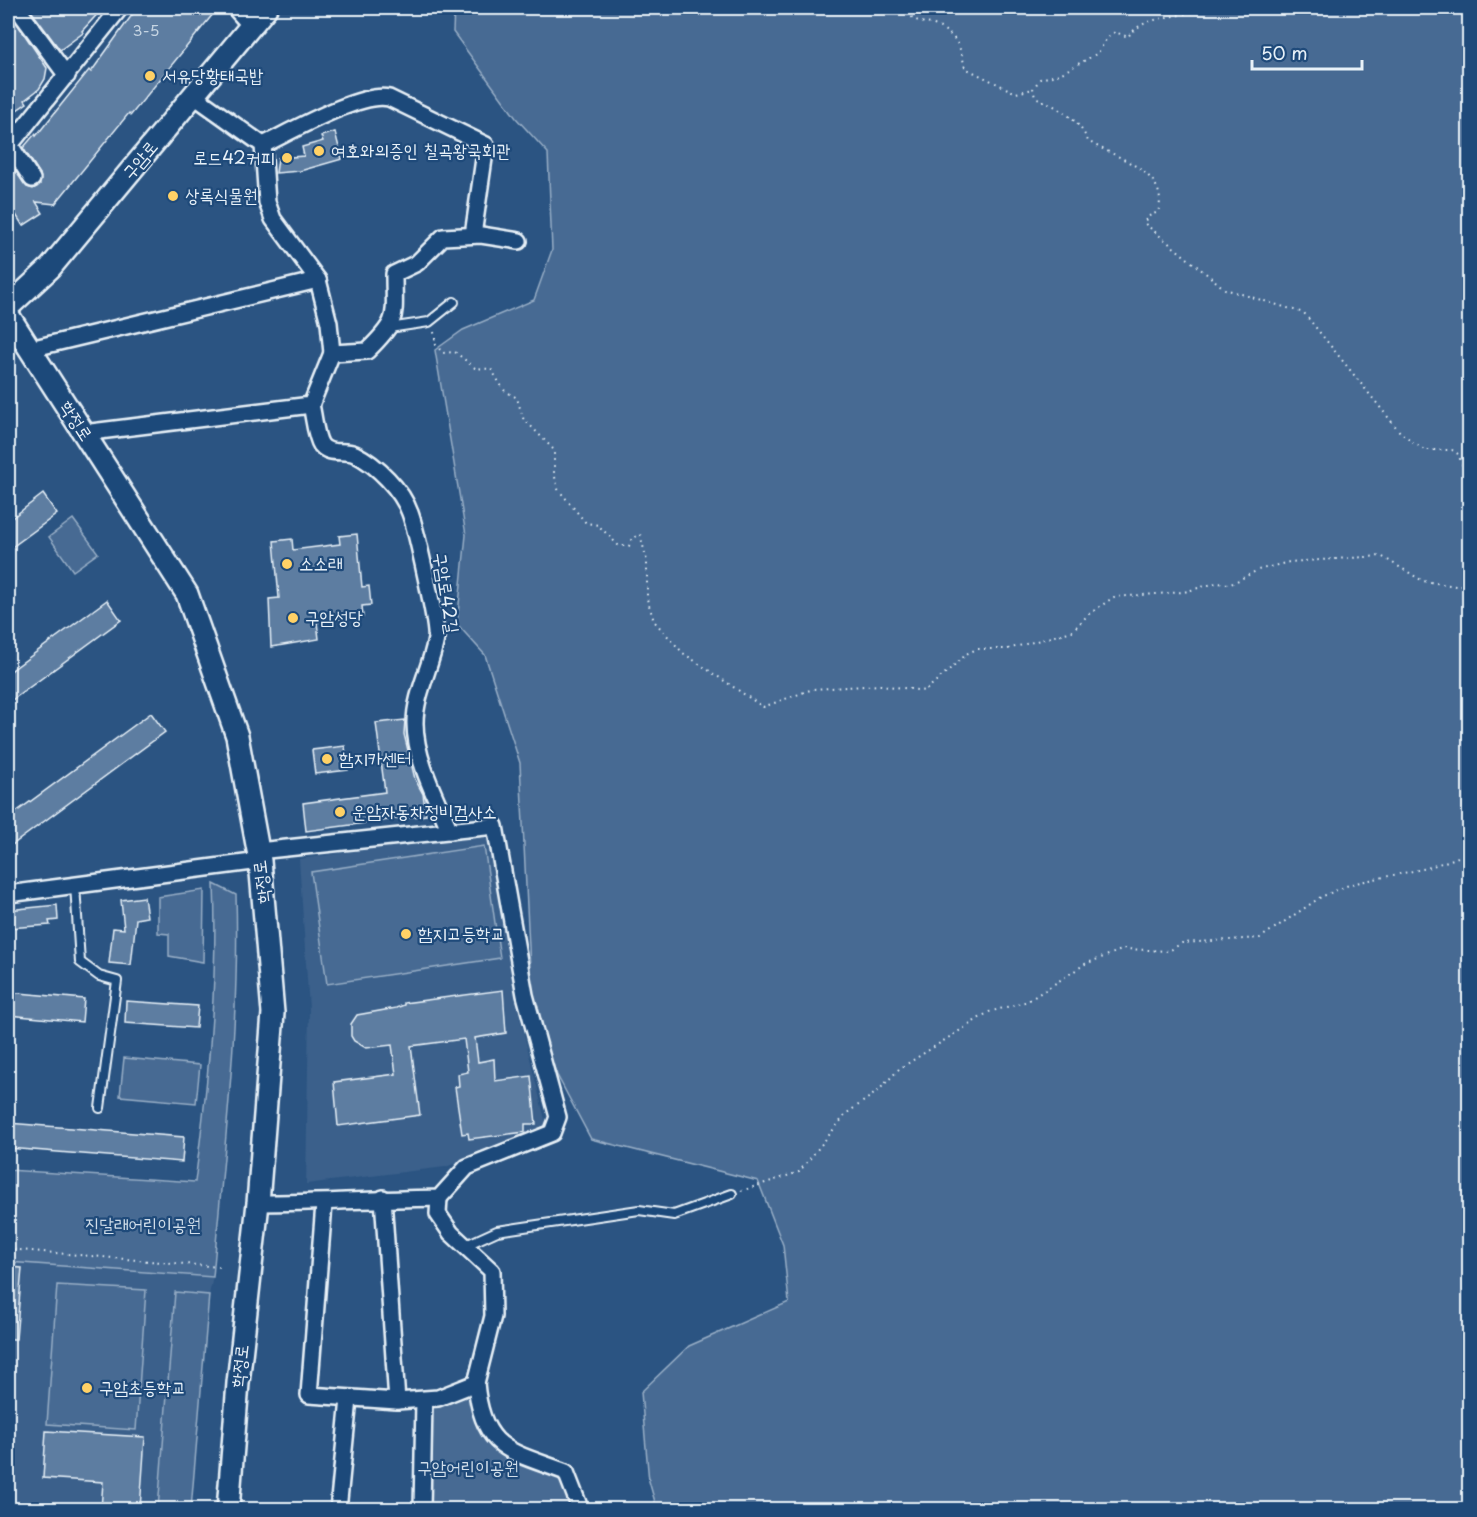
<svg xmlns="http://www.w3.org/2000/svg" width="1477" height="1517" viewBox="0 0 1477 1517" font-family="'Playpen Sans','Poor Story',sans-serif">
	<style>
		.built { fill: #3a608b }
		.green { fill: #476b93; stroke: #98aec6; stroke-width: 1.5 }
		.building { fill: #5d7da1; stroke: #e8f1f8; stroke-width: 1.5 }
		.lines { fill: none; stroke-linecap: round; stroke-linejoin: round }
		.lane-casing { stroke: #e8f1f8; stroke-width: 12 }
		.street-casing { stroke: #e8f1f8; stroke-width: 20 }
		.secondary-casing { stroke: #e8f1f8; stroke-width: 26 }
		.path { stroke: #e8f1f8; stroke-width: 2; stroke-dasharray: 1.5 4.5; stroke-linecap: butt }
		.lane { stroke: #1f4a7a; stroke-width: 8 }
		.street { stroke: #1f4a7a; stroke-width: 15 }
		.secondary { stroke: #1f4a7a; stroke-width: 21 }
		.poi-dot { fill: #ffd166; stroke: #1f4a7a; stroke-width: 2 }
		.labels { text-anchor: middle; stroke-width: 4.5; stroke-linejoin: round; paint-order: stroke }
		.number-label { font-size: 15px; fill: #c5d4e2 }
		.poi-label { font-size: 18px; fill: #e8f1f8; stroke: #1f4a7a; text-anchor: start }
		.street-label { font-size: 18px; fill: #e8f1f8; stroke: #1f4a7a }
		.park-label { font-size: 18px; fill: #d0dde9; stroke: #1f4a7a }
	</style>
	<rect width="100%" height="100%" fill="#2b5482"/>
	<filter id="ink" filterUnits="userSpaceOnUse"><feTurbulence type="fractalNoise" baseFrequency=".0167" numOctaves="2"/><feDisplacementMap in="SourceGraphic" scale="12" xChannelSelector="R" yChannelSelector="G"/><feConvolveMatrix kernelMatrix="1 2 1 2 8 2 1 2 1" color-interpolation-filters="sRGB"/></filter>
	<g filter="url(#ink)">
		<g class="built">
			<polygon points="493,832 519,1013 548,1132 445,1167 306,1184 309,1009 299,859"/>
			<polygon points="8,1262 213,1277 209,1295 175,1293 158,1509 8,1509"/>
		</g>
		<g class="green">
			<polygon points="454,8 1469,8 1469,1509 657,1509 649,1481 641,1392 689,1346 789,1302 783,1245 758,1181 591,1139 557,1075 532,1009 520,763 485,655 457,624 466,535 435,350 463,330 534,300 552,250 548,153 516,118 453,32"/>
			<polygon points="73,519 98,553 73,571 49,537"/>
			<polygon points="484,846 500,958 327,984 311,872"/>
			<path d="M214,884l22,11c4,129 -12,254 -23,382l-205,-15v-92l187,12c13,-100 23,-198 19,-298z"/>
			<polygon points="204,890 203,962 169,956 169,934 158,933 158,897"/>
			<polygon points="124,1058 200,1065 196,1103 120,1096"/>
			<polygon points="57,1285 146,1290 136,1430 47,1424"/>
			<polygon points="175,1292 209,1295 191,1509 158,1509"/>
			<polygon points="474,1389 486,1426 563,1475 570,1509 426,1510 429,1405"/>
		</g>
		<g class="building">
			<polygon points="29,8 103,8 82,31 83,33 60,50"/>
			<polygon points="137,8 218,8 131,115 129,113 55,204 36,202 43,213 23,226 8,202 8,167 10,163 27,187 33,189 40,184 40,174 23,148 35,134 36,136 89,70 91,72"/>
			<polygon points="8,10 47,68 45,79 39,89 25,100 27,103 8,116"/>
			<polygon points="335,132 342,159 300,171 276,173 278,158 304,156 302,147 323,141 321,136"/>
			<polygon points="43,494 57,514 8,550 8,521"/>
			<polygon points="357,534 362,587 369,586 371,605 362,606 363,616 317,622 319,639 271,647 269,599 279,598 274,541 292,539 293,550 340,544 339,536"/>
			<polygon points="107,600 121,620 8,703 8,673"/>
			<polygon points="151,713 165,732 8,848 8,818"/>
			<polygon points="405,720 404,734 415,779 423,794 426,815 306,831 303,803 385,792 376,723"/>
			<polygon points="345,746 348,770 315,774 312,750"/>
			<polygon points="144,897 147,917 136,919 131,965 109,963 113,928 124,929 121,900"/>
			<polygon points="57,905 58,920 49,921 50,925 8,928 8,910"/>
			<polygon points="503,990 506,1033 475,1038 478,1062 494,1059 495,1081 531,1076 536,1124 525,1124 525,1132 469,1139 468,1133 462,1134 455,1087 459,1086 458,1074 468,1072 464,1039 411,1046 420,1115 338,1126 334,1082 396,1074 392,1045 366,1048 354,1041 351,1036 351,1024 357,1015 396,1008 404,1005 404,1003"/>
			<polygon points="8,992 84,999 82,1022 8,1015"/>
			<polygon points="126,1001 198,1006 196,1028 125,1023"/>
			<polygon points="8,1123 184,1137 182,1162 8,1148"/>
			<polygon points="8,1267 22,1268 16,1339 8,1339"/>
			<polygon points="46,1431 145,1437 140,1509 101,1509 103,1482 43,1478"/>
		</g>
		<g class="lines">
			<g class="lane-casing">
				<g id="lane">
					<polyline points="389,328 429,322 454,302"/>
					<polyline points="75,885 80,962 99,976 117,981 100,1108"/>
					<polyline points="464,1246 497,1231 639,1210 674,1215 732,1194"/>
				</g>
			</g>
			<g class="street-casing">
				<g id="street">
					<polyline points="17,8 67,76"/>
					<polyline points="235,8 251,26"/>
					<polyline points="194,96 263,145 267,202 273,219 318,280 329,323 332,353"/>
					<polyline points="8,142 32,179"/>
					<polyline points="10,145 120,8"/>
					<path d="M263,145c27,-13 99,-54 126,-47l97,47 -13,90"/>
					<polyline points="30,349 318,280"/>
					<path d="M311,405c3,11 4,31 10,40 9,11 22,4 34,9 22,11 47,36 55,59 6,16 28,113 26,126 -5,28 -21,55 -21,84 0,36 21,75 35,108"/>
					<path d="M83,433l228,-28 21,-52 35,-2c33,-32 27,-33 27,-77l23,-11 26,-26 38,-2 38,6"/>
					<path d="M258,851l237,-25 30,169 33,122 -6,16 -85,34 -28,31c-60,1 -120,5 -181,5"/>
					<polyline points="8,894 260,861"/>
					<polyline points="324,1204 309,1395 397,1401 383,1198"/>
					<path d="M476,1383c6,68 35,68 90,89l12,31 -1,7"/>
					<polyline points="397,1401 438,1398 476,1383 493,1316 492,1271 451,1233 438,1214 439,1198"/>
					<polyline points="338,1510 349,1399"/>
					<polyline points="422,1510 424,1400"/>
				</g>
			</g>
			<g class="secondary-casing">
				<g id="secondary">
					<polyline points="8,307 50,268 266,8"/>
					<polyline points="8,315 187,594 237,736 260,861 273,1013 258,1203 238,1383 228,1510"/>
				</g>
			</g>
			<g class="path">
				<path d="M896,8c9,2 12,7 20,12 5,3 12,3 18,5 23,10 26,20 31,43l51,25 17,-4"/>
				<path d="M1193,8v4c-21,6 -52,5 -65,25l-13,-5 -8,6 -9,15 -38,21 -20,5 -7,10 2,8c22,9 43,21 53,44 25,16 83,30 70,71l-11,5 -3,6 81,66 79,24 96,119 24,18h28l6,4 8,20 4,3"/>
				<polyline points="434,332 436,345 443,353 455,352 475,368 491,369 504,390 517,398 523,418 554,450 554,473 558,489 586,523 598,525 619,546 629,546 631,540 640,534 647,561 647,599 654,621 683,653 763,707 813,689 881,685 925,691 968,653 977,649 1008,649 1072,631 1089,614 1114,597 1184,592 1216,583 1231,584 1258,570 1289,562 1381,556 1423,581 1456,586 1470,583"/>
				<polyline points="741,1191 799,1172 847,1113 877,1092 899,1069 989,1012 1028,1001 1085,964 1124,949 1169,951 1182,943 1260,938 1321,897 1351,884 1427,868 1456,858 1470,850"/>
				<polyline points="8,1249 220,1267"/>
			</g>
			<use href="#lane" class="lane"/>
			<use href="#street" class="street"/>
			<use href="#secondary" class="secondary"/>
		</g>
	</g>
	<g class="poi-dot">
		<circle cx="150" cy="76" r="6"/>
		<circle cx="319" cy="151" r="6"/>
		<circle cx="287" cy="158" r="6"/>
		<circle cx="173" cy="196" r="6"/>
		<circle cx="287" cy="564" r="6"/>
		<circle cx="293" cy="618" r="6"/>
		<circle cx="327" cy="759" r="6"/>
		<circle cx="340" cy="812" r="6"/>
		<circle cx="406" cy="934" r="6"/>
		<circle cx="87" cy="1388" r="6"/>
	</g>
	<g class="labels">
		<g class="number-label">
			<text x="146" y="36">3-5</text>
		</g>
		<g class="poi-label">
			<text x="162" y="82">서유당황태국밥</text>
			<text x="331" y="157">여호와의증인 칠곡왕국회관</text>
			<text x="275" y="164" text-anchor="end">로드42커피</text>
			<text x="185" y="202">상록식물원</text>
			<text x="299" y="570">소소래</text>
			<text x="305" y="624">구암성당</text>
			<text x="339" y="765">함지카센터</text>
			<text x="352" y="818">운암자동차정비검사소</text>
			<text x="418" y="940">함지고등학교</text>
			<text x="99" y="1394">구암초등학교</text>
		</g>
		<g class="street-label">
			<text transform="translate(140 160) rotate(-50)" y="6">구암로</text>
			<text transform="translate(76 421) rotate(57)" y="6">학정로</text>
			<text transform="translate(446 593) rotate(81)" y="6">구암로42길</text>
			<text transform="translate(262 882) rotate(-97)" y="6">학정로</text>
			<text transform="translate(240 1366) rotate(-84)" y="6">학정로</text>
		</g>
		<g class="park-label">
			<text x="143" y="1231">진달래어린이공원</text>
			<text x="468" y="1474">구암어린이공원</text>
		</g>
	</g>
	<rect width="1477" height="1517" fill="none" stroke="#1f4a7a" stroke-width="30"/>
	<rect x="15" y="15" width="1447" height="1487" fill="none" stroke="#e8f1f8" stroke-width="2" filter="url(#ink)"/>
	<path d="M1252 60v9h110v-9" fill="none" stroke="#e8f1f8" stroke-width="3"/>
	<text x="1261" y="60" font-size="18" fill="#e8f1f8" stroke="#1f4a7a" stroke-width="4.5" paint-order="stroke">50 m</text>
</svg>
